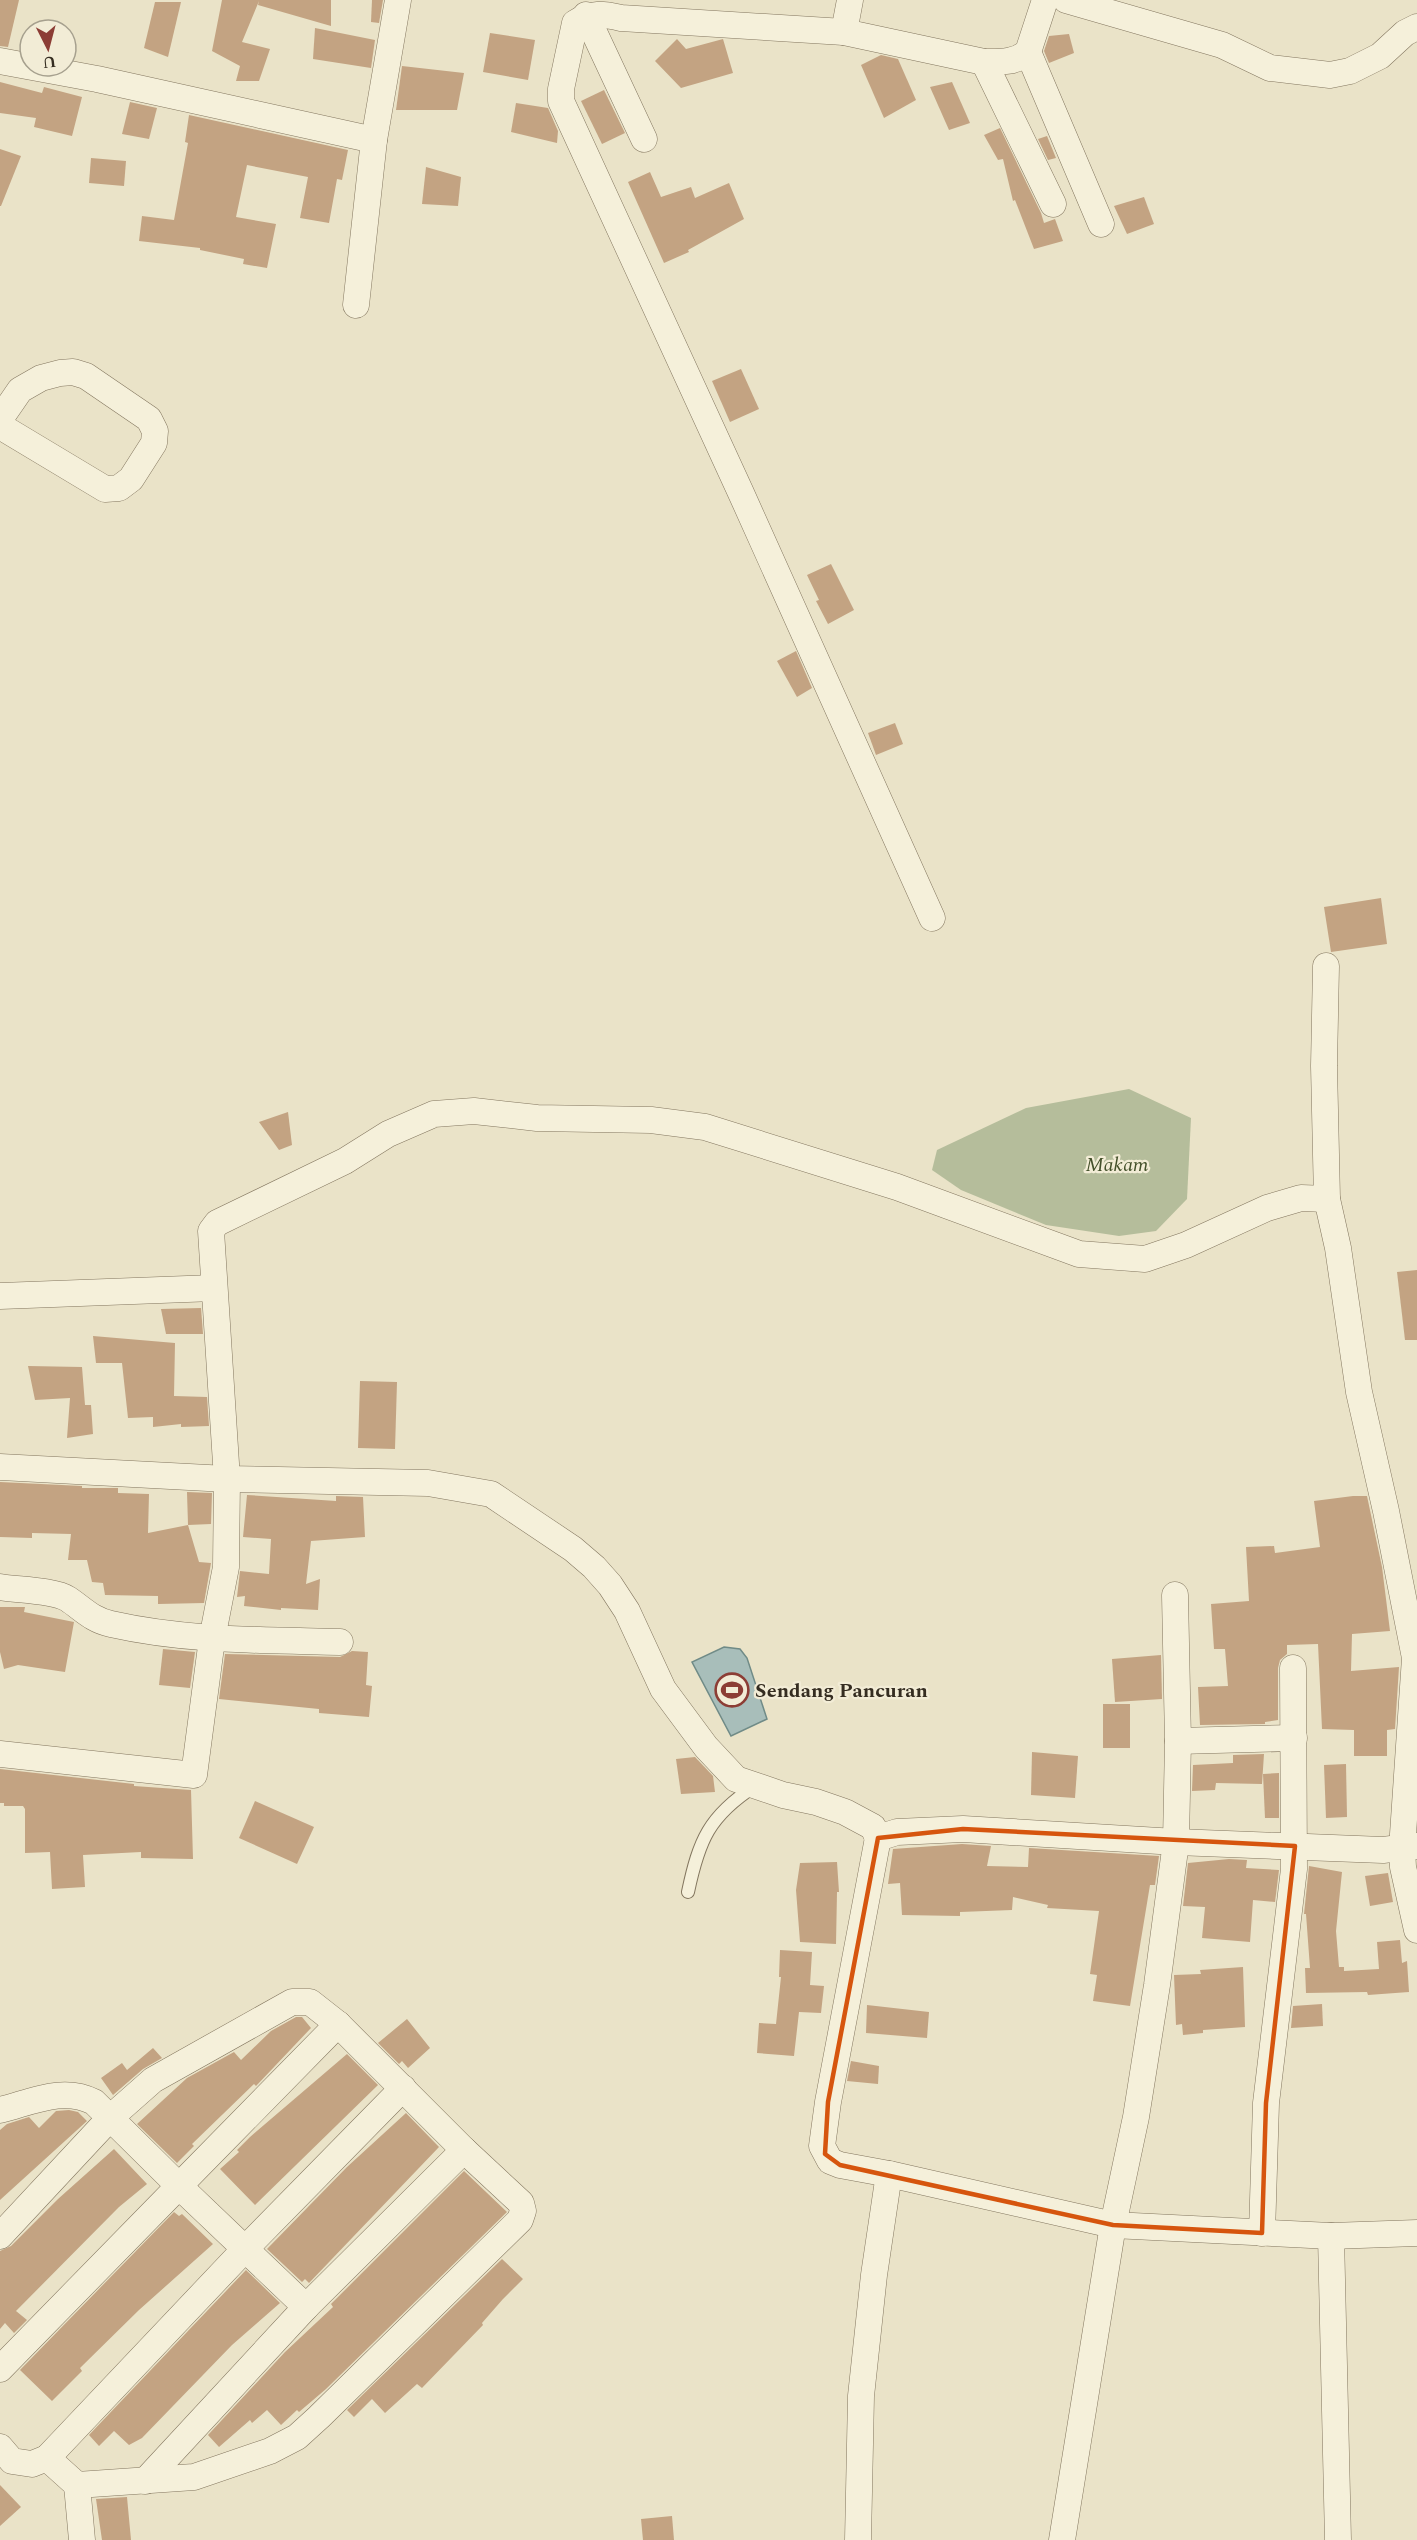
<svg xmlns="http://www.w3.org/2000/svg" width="1417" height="2540" viewBox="0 0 1417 2540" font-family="Spectral,serif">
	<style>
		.cemetery { fill: #b5bd9b }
		.water { fill: #a8beba; stroke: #708b87; stroke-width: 1.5 }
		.building { fill: #c3a382 }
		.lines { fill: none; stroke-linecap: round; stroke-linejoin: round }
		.lane-casing { stroke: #83765f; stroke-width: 14 }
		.street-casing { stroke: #83765f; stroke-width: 27 }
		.lane { stroke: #f5f0da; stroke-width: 12 }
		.street { stroke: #f5f0da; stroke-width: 26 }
		.marked { fill: none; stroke: #d6550e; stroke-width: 4.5; stroke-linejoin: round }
		.labels { text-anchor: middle; stroke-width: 4.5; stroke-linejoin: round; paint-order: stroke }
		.park-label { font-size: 20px; font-style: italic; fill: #43502a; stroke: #f2ecd6 }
		.poi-label { font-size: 20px; font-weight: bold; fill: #352d21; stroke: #f2ecd6; text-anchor: start }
	</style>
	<rect width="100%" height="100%" fill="#eae3c8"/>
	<polygon class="cemetery" points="1129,1089 1191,1118 1187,1199 1156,1231 1119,1236 1046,1225 961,1190 932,1170 937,1150 1026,1108"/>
	<polygon class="water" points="724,1647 740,1649 747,1658 767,1719 731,1736 692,1662"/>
	<g class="building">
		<polygon points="0,0 19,0 8,47 0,46"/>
		<polygon points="222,0 331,0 331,26 258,5 259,1 242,42 270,49 259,81 236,81 240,66 212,51"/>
		<polygon points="372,0 383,0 379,23 371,22"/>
		<polygon points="155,2 181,2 168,57 144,48"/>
		<polygon points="315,28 375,40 371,68 313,59"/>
		<polygon points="490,33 535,40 528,80 483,72"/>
		<polygon points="1069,34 1074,53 1049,63 1044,51 1049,36"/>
		<polygon points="677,39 686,49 723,39 733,73 681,88 655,61"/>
		<polygon points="881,55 898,59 916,100 884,118 861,65"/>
		<polygon points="402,66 464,73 457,110 396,110"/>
		<polygon points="0,82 42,93 44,87 82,97 72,136 34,127 36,118 0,113"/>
		<polygon points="952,82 970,123 949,130 930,87"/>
		<polygon points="604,90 625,133 602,144 581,101"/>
		<polygon points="130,102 157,108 149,139 122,134"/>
		<polygon points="516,103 548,108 558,131 557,143 511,132"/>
		<polygon points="189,115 348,150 342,180 337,179 329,223 300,218 308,177 247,165 236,217 276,224 267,268 243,264 244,259 200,250 200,248 139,241 142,216 174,220 188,143 185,142"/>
		<polygon points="1000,128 1041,213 1044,223 1055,219 1063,241 1034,249 1015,200 1013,201 1003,159 998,160 984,135"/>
		<polygon points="1047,136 1056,158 1048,160 1038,139"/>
		<polygon points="0,149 21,156 1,206 0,206"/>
		<polygon points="91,158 126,161 124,186 89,183"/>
		<polygon points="426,167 461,177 458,206 422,204"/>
		<polygon points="650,172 661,197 691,187 695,198 729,183 744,219 688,250 689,252 664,263 628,182"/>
		<polygon points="1144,197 1154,224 1127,234 1114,206"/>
		<polygon points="741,369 759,409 730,422 712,381"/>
		<polygon points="831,564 854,610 828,624 816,601 819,600 807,575"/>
		<polygon points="796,651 812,688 797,697 777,661"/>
		<polygon points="895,723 903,744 876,755 868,733"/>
		<polygon points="1381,898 1387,944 1331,952 1324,907"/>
		<polygon points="288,1112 292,1145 279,1150 259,1122"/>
		<polygon points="1417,1270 1417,1340 1405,1340 1397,1272"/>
		<polygon points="201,1308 203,1334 166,1334 161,1309"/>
		<polygon points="93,1336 175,1343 174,1396 207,1397 209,1426 181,1427 181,1424 153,1427 153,1417 128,1418 122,1363 96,1363"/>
		<polygon points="28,1366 82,1367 85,1405 91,1405 93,1434 67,1438 70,1398 35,1400"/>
		<polygon points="360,1381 397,1382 395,1449 358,1448"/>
		<polygon points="0,1482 82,1486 82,1488 118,1488 118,1493 149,1494 148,1533 188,1525 199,1562 211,1563 204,1603 158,1604 158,1596 105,1595 103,1583 92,1582 87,1560 68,1560 71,1534 32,1533 32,1538 0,1537"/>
		<polygon points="187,1492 212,1493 211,1524 188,1525"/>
		<polygon points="247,1495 336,1501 336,1496 363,1497 365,1537 311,1541 306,1584 320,1579 318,1610 281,1608 281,1610 244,1606 245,1596 237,1597 240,1571 269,1574 271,1539 243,1537"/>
		<polygon points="1353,1496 1367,1496 1382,1567 1390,1631 1352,1634 1351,1671 1399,1667 1395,1729 1387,1730 1387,1756 1354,1756 1354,1730 1322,1729 1318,1644 1287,1645 1287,1654 1280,1660 1278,1668 1278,1720 1265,1722 1265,1724 1200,1725 1198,1687 1228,1686 1225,1649 1214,1649 1211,1604 1249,1601 1246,1547 1274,1546 1275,1553 1320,1547 1314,1501"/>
		<polygon points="0,1607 25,1607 24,1612 74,1622 65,1672 18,1665 4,1669 0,1652"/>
		<polygon points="163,1649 195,1652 190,1688 159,1685"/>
		<polygon points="352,1651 368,1652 366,1685 372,1686 369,1717 319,1713 319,1709 219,1699 225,1654 340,1657"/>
		<polygon points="1161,1655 1162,1699 1115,1702 1112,1659"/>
		<rect x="1103" y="1704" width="27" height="44"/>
		<polygon points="1032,1752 1078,1756 1075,1798 1031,1795"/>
		<polygon points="1264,1754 1262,1784 1216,1783 1215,1790 1192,1791 1193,1765 1233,1763 1233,1755"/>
		<polygon points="695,1757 713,1776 715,1792 681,1794 676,1759"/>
		<polygon points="1346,1764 1347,1817 1326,1818 1324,1765"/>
		<polygon points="0,1769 134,1784 134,1786 191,1790 193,1859 141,1858 141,1852 83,1855 85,1887 52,1889 50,1852 25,1853 25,1809 23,1806 4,1806 4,1803 0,1803"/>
		<polygon points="1279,1773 1279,1818 1265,1818 1263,1774"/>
		<polygon points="255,1801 314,1827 297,1864 239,1838"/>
		<polygon points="962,1844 991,1846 987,1866 1028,1867 1029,1848 1159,1856 1155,1885 1150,1885 1130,2006 1093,2001 1097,1975 1090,1974 1099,1911 1047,1908 1048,1905 1013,1897 1012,1910 960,1912 960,1916 902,1915 900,1883 888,1884 893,1849"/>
		<polygon points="1229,1859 1247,1860 1246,1868 1279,1870 1275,1902 1253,1900 1250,1942 1202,1938 1205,1907 1183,1906 1188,1863"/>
		<polygon points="837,1862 839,1892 837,1892 836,1944 800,1942 796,1890 800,1863"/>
		<polygon points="1309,1866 1342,1872 1336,1931 1339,1967 1344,1967 1344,1971 1379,1969 1377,1942 1400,1940 1402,1963 1407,1961 1409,1992 1368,1995 1367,1992 1306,1993 1305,1968 1310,1968 1306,1914 1304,1914"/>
		<polygon points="1388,1873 1393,1902 1370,1906 1365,1876"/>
		<polygon points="780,1950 812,1952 810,1985 824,1986 821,2013 799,2012 794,2056 757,2053 759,2023 776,2024 781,1977 779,1977"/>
		<polygon points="1243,1967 1245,2027 1203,2030 1203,2033 1183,2035 1182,2024 1176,2025 1174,1975 1201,1974 1200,1970"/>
		<polygon points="1322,2004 1323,2026 1291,2028 1293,2006"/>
		<polygon points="867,2005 929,2012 927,2038 866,2033"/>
		<polygon points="296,2017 302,2017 311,2028 256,2086 254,2084 192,2144 194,2146 177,2163 137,2124 187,2078 234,2052 241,2060 271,2031"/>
		<polygon points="407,2019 430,2048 408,2068 402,2061 399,2064 378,2043"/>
		<polygon points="153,2048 162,2058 143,2069 113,2095 101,2078 122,2063 127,2070"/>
		<polygon points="347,2054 378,2085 255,2205 220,2169 239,2152 237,2150 250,2137"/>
		<polygon points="851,2061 879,2066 878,2084 847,2081"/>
		<polygon points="69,2110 78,2112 87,2121 0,2200 0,2130 7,2124 29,2117 39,2128 56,2111"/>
		<polygon points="406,2113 439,2147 309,2283 305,2279 302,2282 267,2249 347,2167"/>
		<polygon points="114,2149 147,2184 119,2207 16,2311 27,2320 14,2333 5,2323 0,2329 0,2251 11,2246 58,2199"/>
		<polygon points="464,2171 507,2212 326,2389 299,2412 297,2410 281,2425 267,2410 252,2423 250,2420 219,2447 208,2435 285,2352 333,2307 331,2304"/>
		<polygon points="174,2212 179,2216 182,2214 213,2244 139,2310 80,2368 82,2371 52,2401 20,2370"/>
		<polygon points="502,2259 523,2279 503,2299 482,2323 483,2325 422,2388 417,2384 385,2413 372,2399 354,2417 347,2410"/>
		<polygon points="246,2270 280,2303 232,2345 142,2438 129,2445 114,2431 99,2446 89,2435"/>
		<polygon points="0,2485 21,2507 0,2526"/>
		<polygon points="127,2497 131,2540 102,2540 96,2499"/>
		<polygon points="672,2516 674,2540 643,2540 641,2519"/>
	</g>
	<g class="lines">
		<g class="lane-casing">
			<path id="lane" d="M688,1892c11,-52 21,-76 67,-106"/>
		</g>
		<g class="street-casing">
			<g id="street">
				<path d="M850,0l-6,32 140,30c16,0 31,1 44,-10l17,-52"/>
				<polyline points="1066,0 1222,45 1270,68 1330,75 1350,71 1380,56 1405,33 1417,27"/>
				<polyline points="586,15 644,139"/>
				<path d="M844,32l-223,-14c-18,-4 -30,-6 -46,5l-14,66v12l180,392 191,425"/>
				<polyline points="1028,52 1101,224"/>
				<polyline points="0,61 97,79 374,140"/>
				<polyline points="984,62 1053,204"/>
				<polyline points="356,305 374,140 398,0"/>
				<polyline points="0,419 20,390 41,378 60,373 73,372 86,376 149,419 155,431 154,443 131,479 119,488 105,489 0,426"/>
				<polyline points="1326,966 1324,1066 1327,1199 1338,1248 1359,1392 1386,1511 1415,1658 1402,1849 1403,1867 1417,1930"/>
				<polyline points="0,1296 214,1288"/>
				<polyline points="0,1467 227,1479 428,1483 491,1494 573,1549 594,1567 610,1585 627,1611 663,1689 706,1747 736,1779 783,1795 816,1802 845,1812 873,1827 878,1838 897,1832 963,1829 1176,1842 1383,1850 1417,1846"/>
				<path d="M0,1587c17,3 54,3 68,12 15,10 24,21 43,25 75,17 152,16 229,18"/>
				<polyline points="1178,1741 1294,1738"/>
				<polyline points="0,1754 194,1775 212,1639 226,1567 227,1479 211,1231 217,1223 345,1161 388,1134 434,1114 474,1111 537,1118 651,1120 705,1127 897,1187 1079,1254 1145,1259 1186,1245 1267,1208 1301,1198 1327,1199"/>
				<polyline points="878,1838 828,2102 822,2146 830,2161 840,2165 889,2174 1113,2225 1331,2236 1338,2540"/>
				<path d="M0,2110c32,-8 63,-24 94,-8l85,84 159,-162 126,126 57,53 2,8 -3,9 -201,197 -22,20 -27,14 -76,26 -117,8 -30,-27 -15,6 -20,-3 -12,-14"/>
				<polyline points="1262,2233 1266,2103 1294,1869 1293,1668"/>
				<polyline points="0,2236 110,2118 153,2080 292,2002 310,2002 338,2024"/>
				<polyline points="1331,2236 1417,2233"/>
				<polyline points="0,2369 179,2186 306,2307"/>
				<polyline points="47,2458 245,2249 403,2088"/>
				<polyline points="145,2481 306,2307 464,2150"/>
				<polyline points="77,2485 82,2540"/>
				<polyline points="858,2540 861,2396 874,2275 889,2174"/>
				<polyline points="1062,2540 1113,2225 1136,2117 1157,1985 1176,1842 1178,1741 1175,1595"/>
			</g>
		</g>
		<use href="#lane" class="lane"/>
		<use href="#street" class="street"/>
	</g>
	<path class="marked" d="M963,1829l332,17 -29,257 -4,130 -149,-8 -273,-60 -15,-11 3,-52 50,-264z"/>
	<defs>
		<g id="stadium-ring" transform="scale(1.725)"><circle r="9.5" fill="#f2ecd6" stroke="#8c3d35" stroke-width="1.5"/><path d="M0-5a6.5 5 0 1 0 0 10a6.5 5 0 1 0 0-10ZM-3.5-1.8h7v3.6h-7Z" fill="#8c3d35"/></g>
	</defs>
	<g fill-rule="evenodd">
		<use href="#stadium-ring" x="732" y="1690"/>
	</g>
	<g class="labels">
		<g class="park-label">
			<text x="1117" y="1171">Makam</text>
		</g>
		<g class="poi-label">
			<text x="755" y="1697">Sendang Pancuran</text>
		</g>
	</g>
	<g transform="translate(48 48) rotate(174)"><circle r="28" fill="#f2ecd6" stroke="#a6a08e" stroke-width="1.5"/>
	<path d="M0-4.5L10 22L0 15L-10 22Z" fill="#8c3d35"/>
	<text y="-9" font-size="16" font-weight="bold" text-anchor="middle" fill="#352d21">U</text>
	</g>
</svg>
